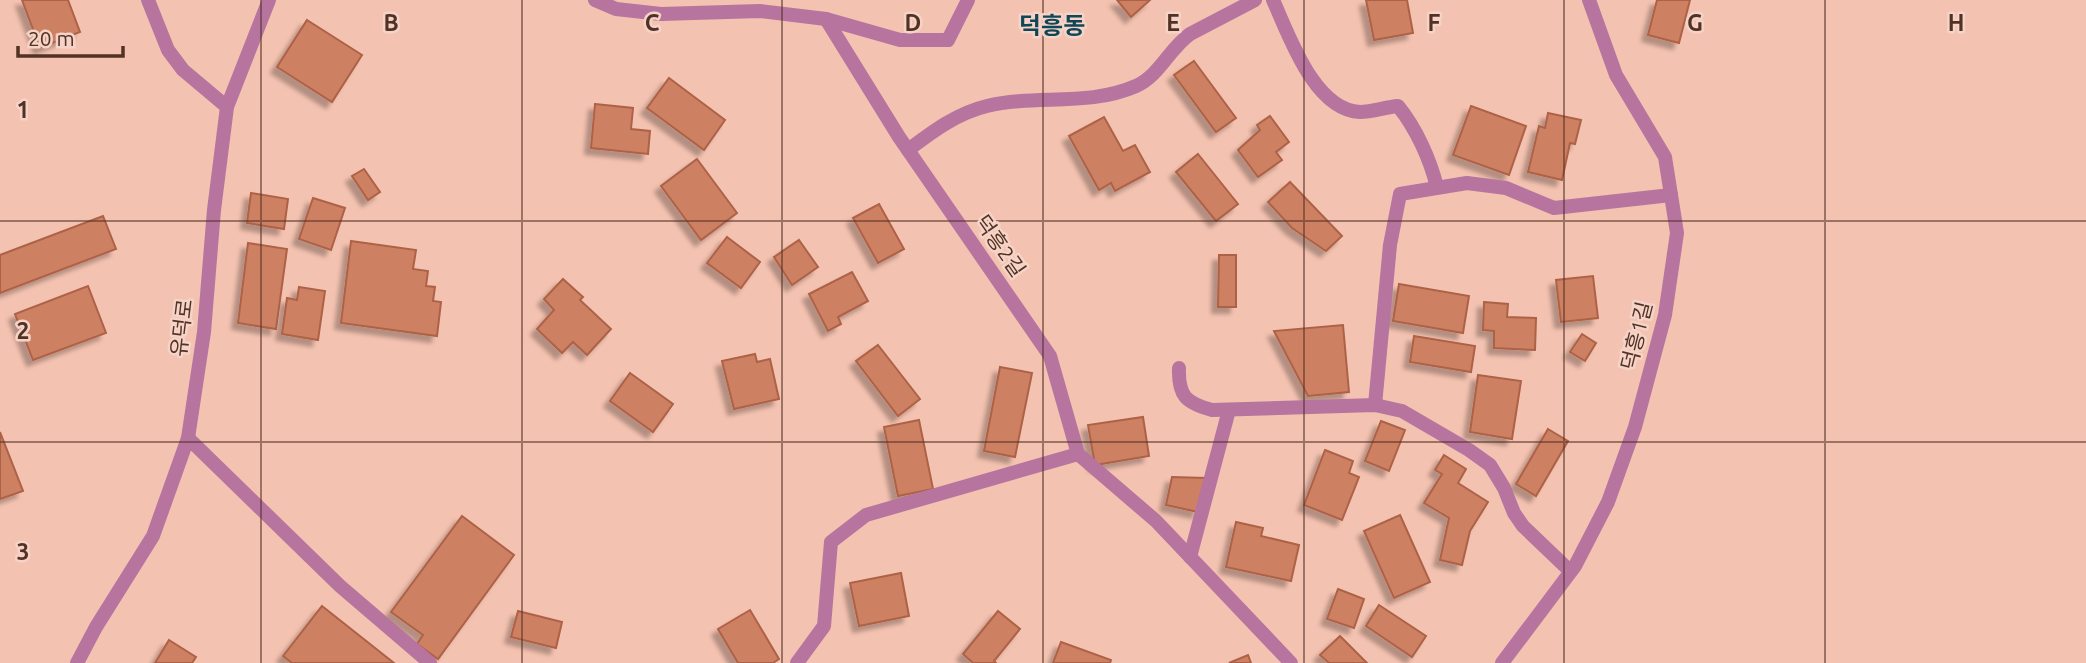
<svg xmlns="http://www.w3.org/2000/svg" width="2086" height="663" viewBox="0 0 2086 663" font-family="Ubuntu,'Noto Sans KR',sans-serif">
	<style>
		.building { fill: #ce8064; stroke: #ad6246; stroke-width: 2; filter: url(#shadow) }
		.lines { fill: none; stroke-linecap: round; stroke-linejoin: round }
		.lane { stroke: #b6749f; stroke-width: 14 }
		.street { stroke: #b6749f; stroke-width: 14 }
		.grid { fill: none; stroke: #533226; stroke-width: 2; stroke-opacity: 0.55 }
		.labels { text-anchor: middle; stroke-width: 5; stroke-linejoin: round; paint-order: stroke }
		.street-label { font-size: 21px; fill: #533226; stroke: #f5d3c7 }
		.quarter-label { font-size: 24px; font-weight: bold; fill: #104656; stroke: #f5d3c7 }
		.grid-label { font-size: 23px; text-anchor: middle; font-weight: bold; fill: #533226; stroke: #f5d3c7; stroke-width: 5; stroke-linejoin: round; paint-order: stroke }
	</style>
	<defs>
		<filter id="shadow"><feDropShadow dx="-6" dy="6" stdDeviation="2" flood-color="#0004"/></filter>
	</defs>
	<rect width="100%" height="100%" fill="#f4c2b0"/>
	<g class="building">
		<polygon points="22,0 68,0 80,32 40,48"/>
		<polygon points="1117,0 1150,0 1131,17"/>
		<polygon points="1366,0 1407,0 1413,33 1374,40"/>
		<polygon points="1657,0 1690,0 1679,43 1648,35"/>
		<polygon points="307,20 362,55 332,102 277,67"/>
		<polygon points="1194,61 1236,118 1216,132 1174,75"/>
		<polygon points="669,78 725,120 704,150 647,108"/>
		<polygon points="595,104 633,108 631,129 650,131 648,154 591,148"/>
		<polygon points="1471,106 1526,126 1509,175 1453,155"/>
		<polygon points="1548,113 1581,120 1575,144 1570,143 1562,180 1528,172 1539,126 1545,128"/>
		<polygon points="1270,116 1289,142 1276,152 1282,160 1258,177 1238,150 1260,130 1257,125"/>
		<polygon points="1104,117 1123,151 1135,145 1150,172 1115,191 1111,183 1099,190 1069,136"/>
		<polygon points="1198,154 1238,204 1216,221 1176,172"/>
		<polygon points="697,159 737,213 701,240 661,186"/>
		<polygon points="364,169 380,192 368,200 352,176"/>
		<polygon points="1290,182 1342,236 1326,251 1292,228 1268,202"/>
		<polygon points="251,193 288,199 284,229 247,223"/>
		<polygon points="313,198 345,208 331,250 299,239"/>
		<polygon points="879,204 904,249 878,263 853,218"/>
		<polygon points="103,216 116,249 0,293 0,255"/>
		<polygon points="727,237 760,262 741,288 707,263"/>
		<polygon points="799,240 818,267 792,285 774,257"/>
		<polygon points="351,241 416,250 413,269 428,271 426,286 435,287 433,301 441,302 437,336 341,323"/>
		<polygon points="248,243 287,249 276,329 238,323"/>
		<polygon points="1219,255 1236,255 1236,307 1218,307"/>
		<polygon points="852,272 868,301 838,317 841,324 828,331 809,294"/>
		<polygon points="1593,276 1598,318 1561,322 1556,280"/>
		<polygon points="563,279 583,297 580,300 611,329 587,355 573,342 562,353 537,329 554,310 544,299"/>
		<polygon points="1399,284 1469,296 1463,333 1393,321"/>
		<polygon points="88,286 106,333 33,360 15,314"/>
		<polygon points="299,287 325,291 318,340 282,334 287,298 297,300"/>
		<polygon points="1484,302 1508,304 1507,317 1536,318 1535,350 1494,348 1494,331 1483,330"/>
		<polygon points="1343,325 1349,392 1308,396 1274,331"/>
		<polygon points="1582,334 1596,343 1585,361 1570,352"/>
		<polygon points="1414,336 1475,346 1471,372 1410,362"/>
		<polygon points="878,345 920,399 898,416 856,361"/>
		<polygon points="755,354 757,362 770,359 779,399 734,409 722,361"/>
		<polygon points="1000,367 1032,373 1015,457 984,451"/>
		<polygon points="630,373 673,404 653,432 610,401"/>
		<polygon points="1478,375 1521,381 1512,439 1470,432"/>
		<polygon points="1143,417 1149,456 1095,465 1088,425"/>
		<polygon points="919,420 933,489 898,496 884,427"/>
		<polygon points="1381,421 1405,430 1389,471 1365,461"/>
		<polygon points="1548,429 1568,441 1536,496 1516,484"/>
		<polygon points="0,432 23,491 0,499"/>
		<polygon points="1325,450 1353,461 1349,473 1359,477 1342,520 1304,505"/>
		<polygon points="1444,455 1466,469 1458,483 1488,502 1470,531 1462,565 1440,560 1449,518 1424,503 1442,474 1435,470"/>
		<polygon points="1172,477 1206,478 1198,512 1166,505"/>
		<polygon points="1400,515 1430,582 1394,598 1364,531"/>
		<polygon points="462,516 514,555 438,659 417,644 423,635 391,612"/>
		<polygon points="1236,522 1263,528 1261,536 1299,545 1291,581 1226,567"/>
		<polygon points="901,573 909,616 859,626 850,583"/>
		<polygon points="1338,589 1364,599 1354,628 1327,619"/>
		<polygon points="1379,605 1426,636 1412,657 1366,626"/>
		<polygon points="322,606 394,663 292,663 283,656"/>
		<polygon points="750,610 779,659 773,663 738,663 718,629"/>
		<polygon points="518,611 562,622 556,648 511,637"/>
		<polygon points="998,611 1020,629 994,661 996,663 973,663 963,654"/>
		<polygon points="1340,636 1367,663 1329,663 1320,655"/>
		<polygon points="169,640 196,657 192,663 155,663"/>
		<polygon points="1061,642 1111,660 1110,663 1053,663"/>
		<polygon points="1248,655 1251,663 1229,663"/>
	</g>
	<g class="lines">
		<g class="lane">
			<polyline points="595,0 616,9 661,14 760,11 826,19 900,40 948,40 968,0"/>
			<path d="M1273,0c16,35 41,110 87,112 12,0 26,-5 38,-6 18,22 32,53 39,81"/>
			<polyline points="826,19 899,137 1050,356 1078,454 1156,521 1291,663"/>
			<path d="M908,150c24,-18 49,-37 79,-44 49,-12 101,1 149,-20 24,-11 33,-37 54,-52l65,-34"/>
			<path d="M1179,368c-1,28 7,35 33,42l163,-5 27,6 67,39 21,15 14,23 10,25 9,13 47,45"/>
			<polyline points="1375,405 1390,245 1400,194 1467,183 1506,188 1554,208 1671,195"/>
			<polyline points="188,438 340,586 430,663"/>
			<polyline points="1190,557 1229,410"/>
			<polyline points="797,663 824,626 831,542 866,515 1078,454"/>
		</g>
		<g class="street">
			<polyline points="148,0 168,50 183,70 227,107"/>
			<polyline points="77,663 96,627 153,536 188,438 204,332 214,210 227,107 269,0"/>
			<polyline points="1502,663 1575,566 1608,502 1635,427 1665,315 1677,233 1665,157 1616,75 1589,0"/>
		</g>
	</g>
	<path class="grid" d="M261,0v663M522,0v663M782,0v663M1043,0v663M1304,0v663M1564,0v663M1825,0v663M0,221h2086M0,442h2086"/>
	<g class="labels">
		<g class="street-label">
			<text transform="translate(1000 246) rotate(55)" y="7">덕흥2길</text>
			<text transform="translate(182 328) rotate(-83)" y="7">유덕로</text>
			<text transform="translate(1637 336) rotate(-76)" y="7">덕흥1길</text>
		</g>
		<g class="quarter-label">
			<text x="1052" y="34">덕흥동</text>
		</g>
	</g>
	<g class="grid-label">
		<text x="391" y="31">B</text>
		<text x="652" y="31">C</text>
		<text x="913" y="31">D</text>
		<text x="1173" y="31">E</text>
		<text x="1434" y="31">F</text>
		<text x="1695" y="31">G</text>
		<text x="1956" y="31">H</text>
		<text x="23" y="118">1</text>
		<text x="23" y="339">2</text>
		<text x="23" y="560">3</text>
	</g>
	<path d="M18 46v10h105v-10" fill="none" stroke="#533226" stroke-width="3.5"/>
	<text x="28" y="46" font-size="21" fill="#533226" stroke="#f5d3c7" stroke-width="5" paint-order="stroke">20 m</text>
</svg>
